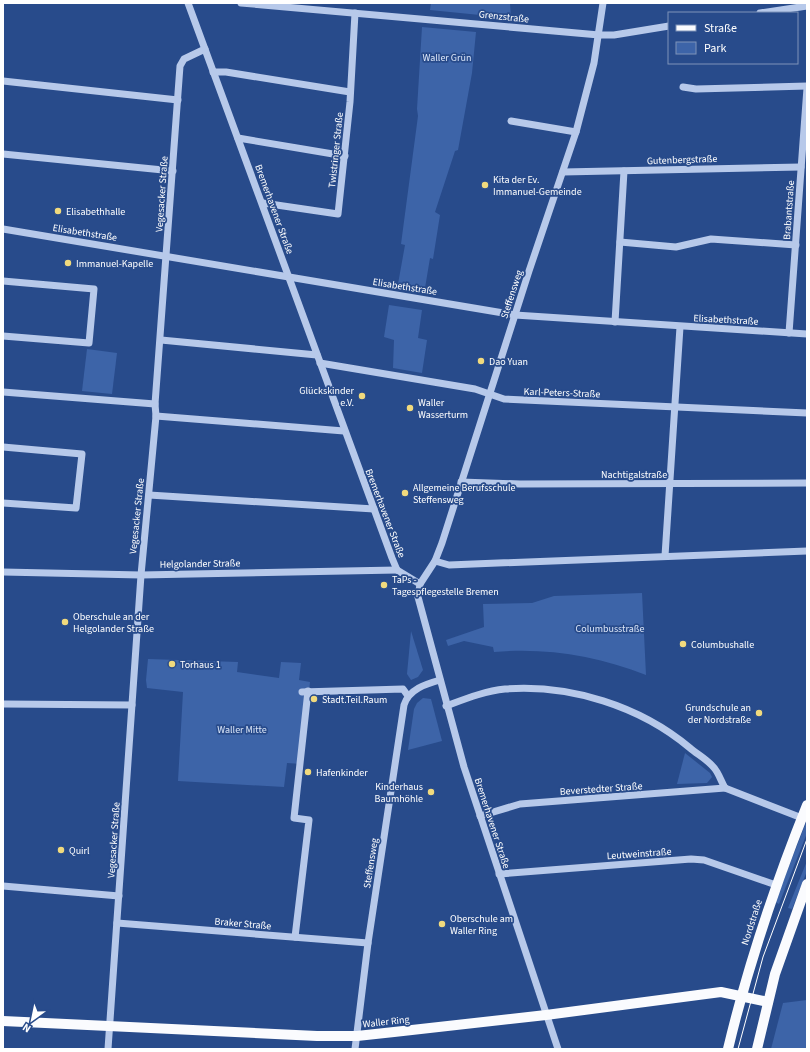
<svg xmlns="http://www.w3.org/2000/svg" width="810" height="1052" viewBox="0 0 810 1052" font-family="'Source Sans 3',sans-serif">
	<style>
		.green { fill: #3d64a8 }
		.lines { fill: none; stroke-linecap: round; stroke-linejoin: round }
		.minor { stroke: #b7c9ea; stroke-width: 7 }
		.major { stroke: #fafbfe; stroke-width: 10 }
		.tram { stroke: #fff; stroke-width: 1 }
		.poi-dot { fill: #f1da7d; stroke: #284b8b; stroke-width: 1.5 }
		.labels { text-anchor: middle; stroke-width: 3.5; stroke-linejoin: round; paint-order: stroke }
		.street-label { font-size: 10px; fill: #fff; stroke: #284b8b }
		.park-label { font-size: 10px; fill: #dbe6f8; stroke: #284b8b }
		.poi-label { font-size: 10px; fill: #fff; stroke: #284b8b; text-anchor: start }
	</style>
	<rect width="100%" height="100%" fill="#284b8b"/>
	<g class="green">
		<polygon points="431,3 510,3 511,18 430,10"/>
		<polygon points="422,27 476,32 472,73 458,150 455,151 435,212 440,215 433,259 430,258 425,288 398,284 405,245 401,244 418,116 417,109"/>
		<polygon points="389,305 422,310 418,338 427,340 422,373 393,368 394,340 384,337"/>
		<polygon points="87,349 117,353 112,394 82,391"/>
		<path d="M642,593l4,82c-48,-19 -101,-28 -152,-23l-1,-5 -29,-6 -16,5 -2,-6 38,-13 -1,-23 49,-1 22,-7z"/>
		<polygon points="411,631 423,670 418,677 411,680 407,674"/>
		<polygon points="148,659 238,662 237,672 279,678 281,662 301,663 299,680 310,682 302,764 287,763 284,787 178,781 183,692 147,688 146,680"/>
		<polygon points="423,698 431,699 442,741 408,750 414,709 417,703"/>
		<polygon points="685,753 710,773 712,777 707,783 677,784"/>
		<polygon points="807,820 807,833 779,904 775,902"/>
		<polygon points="807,861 807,871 792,909 788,908"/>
		<polygon points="807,1000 807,1049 771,1049 783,1003"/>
	</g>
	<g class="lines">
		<g class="minor">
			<polyline points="188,3 392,558 397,570 420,584"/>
			<polyline points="241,3 599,35 614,35 669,26"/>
			<polyline points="760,13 807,6"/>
			<polyline points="213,72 226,72 350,92"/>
			<polyline points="3,81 178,100"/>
			<polyline points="683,87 696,89 807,86"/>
			<polyline points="511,121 576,132"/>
			<polyline points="238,138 345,156"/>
			<polyline points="3,154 173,171"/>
			<polyline points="563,172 801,167"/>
			<polyline points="263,203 338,214 350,102 355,13"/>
			<polyline points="3,229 515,315 807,334"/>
			<polyline points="620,242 676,247 711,239 796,245"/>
			<polyline points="3,281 94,289 89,343 3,336"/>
			<polyline points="615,322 624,171"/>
			<polyline points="789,333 807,88"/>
			<polyline points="161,340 317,355"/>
			<polyline points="320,363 475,389 504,399 807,413"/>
			<polyline points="3,392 155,404"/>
			<polyline points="156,416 344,431"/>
			<polyline points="3,447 82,454 76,508 3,503"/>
			<polyline points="461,482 520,484 807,483"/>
			<polyline points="149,495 374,509"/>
			<polyline points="665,556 680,327"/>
			<polyline points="435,561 449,565 807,551"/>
			<polyline points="3,572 141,575 397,570"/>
			<polyline points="302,692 403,689 408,696"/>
			<polyline points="3,704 132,705"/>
			<path d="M446,706c19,-7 39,-15 59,-17 65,-5 135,17 185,59 8,7 22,14 27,24 3,5 5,11 8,16l77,30"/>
			<polyline points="480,816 520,804 725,788"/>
			<polyline points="499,874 691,859 704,860 776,885"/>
			<polyline points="3,886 119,896"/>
			<polyline points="117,923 368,943"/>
			<polyline points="295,937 309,820 294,818 308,691"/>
			<polyline points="108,1049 141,575 156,416 155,404 180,66 184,59 205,49"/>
			<path d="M355,1049l13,-106 36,-238c5,-16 22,-21 36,-25"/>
			<polyline points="558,1049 464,767 418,597 420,584 435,561 442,543 529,271 576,132 594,63 603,3"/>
		</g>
		<g class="major">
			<polyline points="3,1021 317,1036 357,1036 394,1032 546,1015 721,992 768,1002"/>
			<path d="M728,1049c20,-84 47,-164 79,-244"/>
			<polyline points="757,1049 775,974 807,884"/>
		</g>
		<polyline class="tram" points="738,1049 763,957 807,839"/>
	</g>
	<g class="poi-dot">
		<circle cx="485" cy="185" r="4"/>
		<circle cx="58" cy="211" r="4"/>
		<circle cx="68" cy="263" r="4"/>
		<circle cx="481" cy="361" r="4"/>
		<circle cx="362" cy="396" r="4"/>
		<circle cx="410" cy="408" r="4"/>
		<circle cx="405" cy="493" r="4"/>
		<circle cx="384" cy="585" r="4"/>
		<circle cx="65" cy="622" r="4"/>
		<circle cx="683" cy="644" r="4"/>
		<circle cx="172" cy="664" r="4"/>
		<circle cx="314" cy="699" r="4"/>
		<circle cx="759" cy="713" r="4"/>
		<circle cx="308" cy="772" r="4"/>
		<circle cx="431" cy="792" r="4"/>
		<circle cx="61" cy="850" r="4"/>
		<circle cx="442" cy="924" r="4"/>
	</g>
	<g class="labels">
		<g class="street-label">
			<text transform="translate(504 16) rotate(6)" y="4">Grenzstraße</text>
			<text transform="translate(335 150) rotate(-84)" y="4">Twistringer Straße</text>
			<text transform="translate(682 159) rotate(-2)" y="4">Gutenbergstraße</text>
			<text transform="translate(161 194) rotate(-86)" y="4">Vegesacker Straße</text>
			<text transform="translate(275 209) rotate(70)" y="4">Bremerhavener Straße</text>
			<text transform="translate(788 210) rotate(-86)" y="4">Brabantstraße</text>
			<text transform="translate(85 232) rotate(9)" y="4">Elisabethstraße</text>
			<text transform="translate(405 286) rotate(9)" y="4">Elisabethstraße</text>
			<text transform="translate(511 294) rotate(-72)" y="4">Steffensweg</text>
			<text transform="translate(726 319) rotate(3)" y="4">Elisabethstraße</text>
			<text transform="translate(562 392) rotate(2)" y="4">Karl-Peters-Straße</text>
			<text x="634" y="478">Nachtigalstraße</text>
			<text transform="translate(386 513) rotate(69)" y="4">Bremerhavener Straße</text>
			<text transform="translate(136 516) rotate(-84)" y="4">Vegesacker Straße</text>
			<text transform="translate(200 563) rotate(-1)" y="4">Helgolander Straße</text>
			<text transform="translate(601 788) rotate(-4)" y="4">Beverstedter Straße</text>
			<text transform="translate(493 823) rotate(72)" y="4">Bremerhavener Straße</text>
			<text transform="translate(113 840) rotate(-86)" y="4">Vegesacker Straße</text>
			<text transform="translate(639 853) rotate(-4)" y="4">Leutweinstraße</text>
			<text transform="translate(370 863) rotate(-81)" y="4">Steffensweg</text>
			<text transform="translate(751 922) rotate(-72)" y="4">Nordstraße</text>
			<text transform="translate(243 923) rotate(5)" y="4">Braker Straße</text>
			<text transform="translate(386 1021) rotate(-6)" y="4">Waller Ring</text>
		</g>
		<g class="park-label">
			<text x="447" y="61">Waller Grün</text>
			<text x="610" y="632">Columbusstraße</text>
			<text x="242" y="733">Waller Mitte</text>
		</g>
		<g class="poi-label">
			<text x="493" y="183">Kita der Ev.<tspan x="493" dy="12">Immanuel-Gemeinde</tspan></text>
			<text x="66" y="215">Elisabethhalle</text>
			<text x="76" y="267">Immanuel-Kapelle</text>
			<text x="489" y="365">Dao Yuan</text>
			<text x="354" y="394" text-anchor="end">Glückskinder<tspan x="354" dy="12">e.V.</tspan></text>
			<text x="418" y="406">Waller<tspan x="418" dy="12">Wasserturm</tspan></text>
			<text x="413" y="491">Allgemeine Berufsschule<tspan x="413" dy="12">Steffensweg</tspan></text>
			<text x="392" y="583">TaPs -<tspan x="392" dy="12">Tagespflegestelle Bremen</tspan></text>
			<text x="73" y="620">Oberschule an der<tspan x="73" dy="12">Helgolander Straße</tspan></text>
			<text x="691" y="648">Columbushalle</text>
			<text x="180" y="668">Torhaus 1</text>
			<text x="322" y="703">Stadt.Teil.Raum</text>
			<text x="751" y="711" text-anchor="end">Grundschule an<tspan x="751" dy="12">der Nordstraße</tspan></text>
			<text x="316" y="776">Hafenkinder</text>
			<text x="423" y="790" text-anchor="end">Kinderhaus<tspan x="423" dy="12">Baumhöhle</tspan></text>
			<text x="69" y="854">Quirl</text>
			<text x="450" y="922">Oberschule am<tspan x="450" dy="12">Waller Ring</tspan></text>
		</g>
	</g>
	<rect width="810" height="1052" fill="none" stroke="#ffffff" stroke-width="8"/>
	<rect x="668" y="12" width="130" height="52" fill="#284b8b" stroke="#7e93b9"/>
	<rect x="676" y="25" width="20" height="6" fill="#fafbfe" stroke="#7e93b9"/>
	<text x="704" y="32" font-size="12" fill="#ffffff">Straße</text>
	<rect x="676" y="42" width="20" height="12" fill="#3d64a8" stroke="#7e93b9"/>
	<text x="704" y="52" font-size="12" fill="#ffffff">Park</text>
	<g transform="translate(32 1020) rotate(213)" stroke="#284b8b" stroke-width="3" paint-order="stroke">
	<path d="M0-3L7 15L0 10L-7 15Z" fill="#ffffff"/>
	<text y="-6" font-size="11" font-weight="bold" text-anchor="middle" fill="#ffffff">N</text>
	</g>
</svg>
